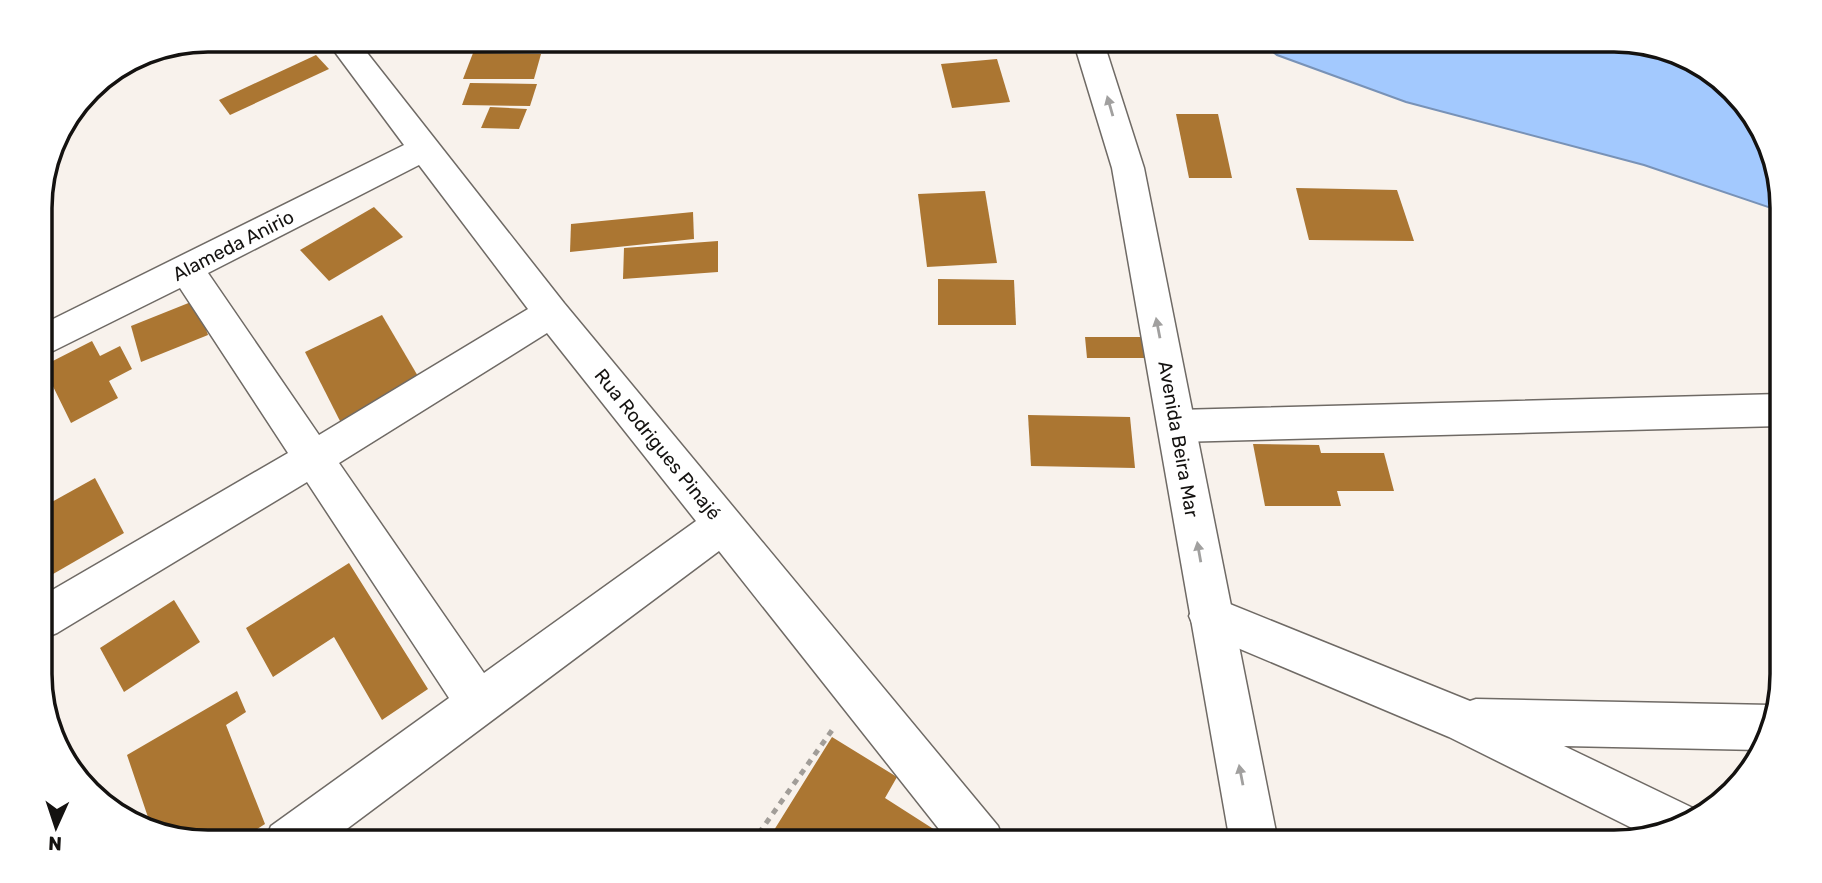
<svg xmlns="http://www.w3.org/2000/svg" width="1822" height="883" viewBox="0 0 1822 883" font-family="Rubik,sans-serif">
	<style>
		.water { fill: #a3c9fe; stroke: #7892b7; stroke-width: 2 }
		.building { fill: #ab7632 }
		.lines { fill: none; stroke-linecap: round; stroke-linejoin: round }
		.minor-casing { stroke: #6f6a65; stroke-width: 3 }
		.major-casing { stroke: #6f6a65; stroke-width: 3 }
		.path { stroke: #a19d98; stroke-width: 5; stroke-dasharray: 6 6; stroke-linecap: butt }
		.minor { fill: #fff; fill-rule: evenodd }
		.major { fill: #fff; fill-rule: evenodd }
		.oneway { fill: #a1a09f }
		.labels { text-anchor: middle; stroke-width: 6; stroke-linejoin: round; paint-order: stroke }
		.street-label { font-size: 19px; fill: #141210; stroke: #fff }
		.rim { fill: none; stroke: #141210; stroke-width: 3.5 }
	</style>
	<rect width="100%" height="100%" fill="#f8f2ec"/>
	<polygon class="water" points="1258,40 1614,40 1679,53 1747,106 1780,187 1780,211 1644,165 1406,102 1277,55"/>
	<g class="building">
		<polygon points="473,53 541,54 534,79 463,79"/>
		<polygon points="316,55 329,69 230,115 219,100"/>
		<polygon points="997,59 1010,102 952,108 941,64"/>
		<polygon points="470,83 537,84 530,106 462,105"/>
		<polygon points="490,107 527,109 519,129 481,128"/>
		<polygon points="1176,114 1218,114 1232,178 1189,178"/>
		<polygon points="1296,188 1397,190 1414,241 1309,240"/>
		<polygon points="985,191 997,263 927,267 918,194"/>
		<polygon points="374,207 403,237 329,281 300,250"/>
		<polygon points="693,212 694,239 570,252 571,224"/>
		<polygon points="718,241 718,272 623,279 624,248"/>
		<polygon points="938,279 1014,280 1016,325 938,325"/>
		<polygon points="196,300 208,335 141,362 131,326"/>
		<polygon points="382,315 422,383 341,423 305,352"/>
		<polygon points="1085,337 1146,337 1149,358 1087,358"/>
		<polygon points="92,341 100,356 120,346 132,369 109,381 118,398 71,423 43,366"/>
		<polygon points="1028,415 1130,417 1135,468 1031,466"/>
		<polygon points="1253,444 1319,445 1321,453 1384,453 1394,491 1337,491 1341,506 1265,506"/>
		<polygon points="95,478 124,533 41,581 41,508"/>
		<polygon points="349,563 428,689 382,720 334,637 273,677 246,628"/>
		<polygon points="174,600 200,642 124,692 100,648"/>
		<polygon points="237,691 246,712 226,725 265,824 235,843 208,843 153,832 127,755"/>
		<polygon points="832,737 897,777 885,798 935,830 928,843 849,843 827,829 819,843 766,843"/>
	</g>
	<g class="lines">
		<g class="minor-casing">
			<g id="minor">
				<path d="M326,40h31l207,263 434,523 7,17h-55l-231,-292 -391,292h-64l7,-17 178,-128 -142,-216 -250,151 -15,6v-43l246,-143 -108,-165 -139,69v-32l363,-180zM419,165l109,144 -209,126 -111,-162zM547,333l149,188 -212,152 -145,-210z"/>
				<polygon points="1781,394 1781,426 1177,442 1164,437 1158,426 1164,415 1177,410"/>
				<polygon points="1210,596 1470,701 1476,699 1771,705 1775,707 1769,740 1760,750 1564,746 1693,808 1697,818 1646,835 1449,737 1195,630 1189,616 1195,602"/>
			</g>
		</g>
		<g class="major-casing">
			<polygon id="major" points="1073,40 1103,40 1144,168 1278,842 1230,842 1112,168"/>
		</g>
		<polyline class="path" points="752,843 835,726"/>
		<use href="#minor" class="minor"/>
		<use href="#major" class="major"/>
	</g>
	<defs><path id="oneway-solid" d="M-6-.8H1V-3.2L6.5 0L1 3.2V.8H-6Z" transform="scale(1.75)"/></defs>
	<g class="oneway">
		<use href="#oneway-solid" transform="translate(1110 106) rotate(-106)"/>
		<use href="#oneway-solid" transform="translate(1158 328) rotate(-101)"/>
		<use href="#oneway-solid" transform="translate(1199 552) rotate(-100)"/>
		<use href="#oneway-solid" transform="translate(1241 775) rotate(-101)"/>
	</g>
	<g class="labels">
		<g class="street-label">
			<text transform="translate(233 245) rotate(-27)" y="7">Alameda Anirio</text>
			<text transform="translate(1179 439) rotate(80)" y="7">Avenida Beira Mar</text>
			<text transform="translate(658 444) rotate(51)" y="7">Rua Rodrigues Pinajé</text>
		</g>
	</g>
	<path d="M0 0H1822V883H0ZM208 52H1614A156 156 0 0 1 1770 208V674A156 156 0 0 1 1614 830H208A156 156 0 0 1 52 674V208A156 156 0 0 1 208 52Z" fill="#fff" fill-rule="evenodd"/>
	<path class="rim" d="M208 52H1614A156 156 0 0 1 1770 208V674A156 156 0 0 1 1614 830H208A156 156 0 0 1 52 674V208A156 156 0 0 1 208 52Z"/>
	<g transform="translate(56 827) rotate(183)" stroke="#ffffff" stroke-width="5" paint-order="stroke">
	<path d="M0-5L12 26L0 18L-12 26Z" fill="#141210"/>
	<text y="-10" font-size="19" font-weight="bold" text-anchor="middle" fill="#141210">N</text>
	</g>
</svg>
